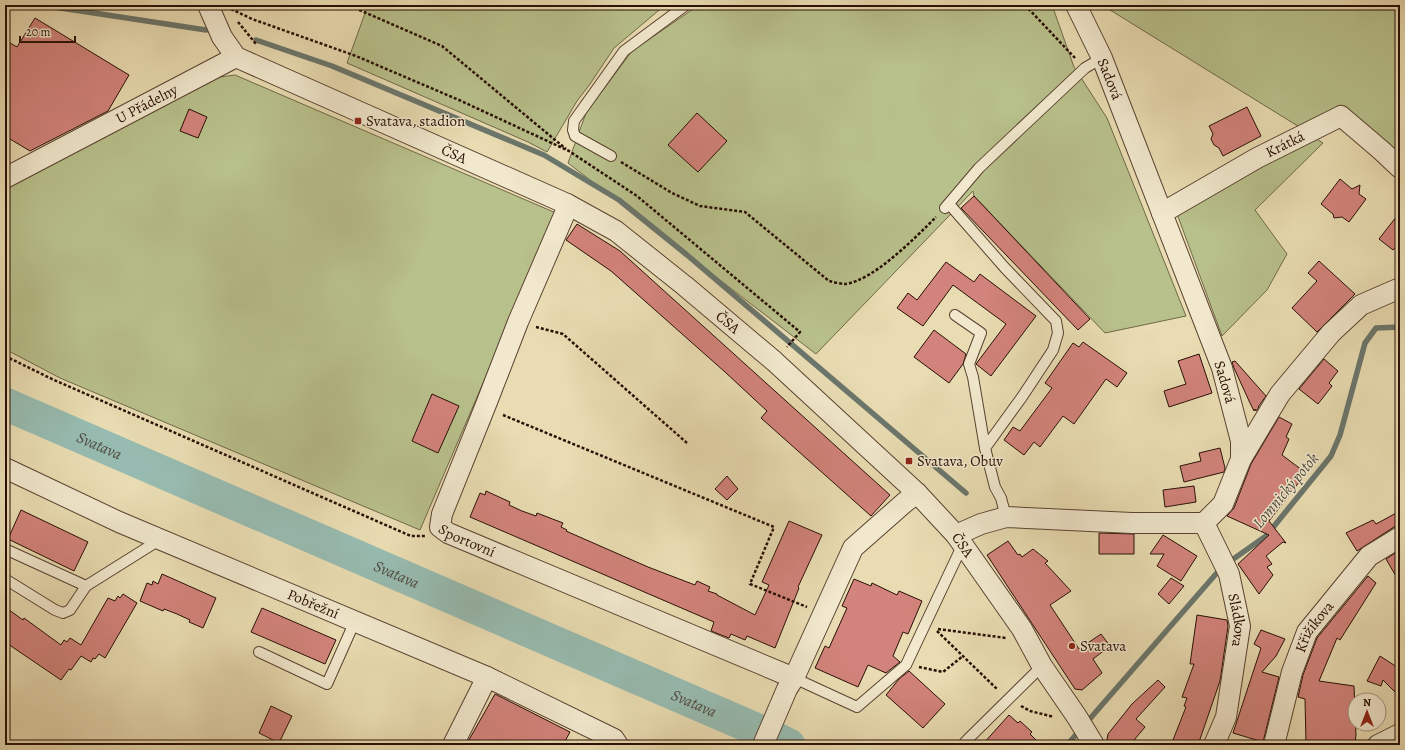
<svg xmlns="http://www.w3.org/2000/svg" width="1405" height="750" viewBox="0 0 1405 750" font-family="Alegreya,serif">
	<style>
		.green { fill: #b8c08b; stroke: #706848 }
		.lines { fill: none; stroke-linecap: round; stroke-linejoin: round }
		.stream { stroke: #6b766c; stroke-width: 5.5 }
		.river { stroke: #97bbb0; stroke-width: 33 }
		.building { fill: #d2837b; stroke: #290f05 }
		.lane-casing { stroke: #594230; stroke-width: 12 }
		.street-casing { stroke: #594230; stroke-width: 22 }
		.path { stroke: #290f05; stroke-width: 2.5; stroke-dasharray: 3 2; stroke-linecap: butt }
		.lane { stroke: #f1e8cd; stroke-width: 10 }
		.street { stroke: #f1e8cd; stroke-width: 20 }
		.poi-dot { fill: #8f2418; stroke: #f1e8cd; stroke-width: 1.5 }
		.labels { text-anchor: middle; stroke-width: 3; stroke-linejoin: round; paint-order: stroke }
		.street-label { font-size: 15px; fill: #290f05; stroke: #f1e8cd }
		.poi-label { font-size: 15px; fill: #290f05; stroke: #f1e8cd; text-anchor: start }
		.water-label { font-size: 16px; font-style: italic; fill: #504b41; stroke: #f1e8cd }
	</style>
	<rect width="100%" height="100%" fill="#e9dcb2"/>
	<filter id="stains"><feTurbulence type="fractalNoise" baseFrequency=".005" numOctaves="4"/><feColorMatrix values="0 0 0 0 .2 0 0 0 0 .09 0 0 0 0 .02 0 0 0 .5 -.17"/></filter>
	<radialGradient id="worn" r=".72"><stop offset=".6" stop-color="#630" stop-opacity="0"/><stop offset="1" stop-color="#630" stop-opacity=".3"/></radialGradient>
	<g class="green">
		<polygon points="368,5 665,5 614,48 590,84 577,101 547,152 528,142 347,63"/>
		<polygon points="699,5 1052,5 1074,67 1107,118 1186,316 1105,333 974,196 973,191 816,354 568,163 586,113 632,51"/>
		<polygon points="1102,5 1400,5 1400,161 1345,110 1301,128"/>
		<polygon points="235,75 556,213 420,530 60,378 5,349 5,189 39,168 220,77"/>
		<polygon points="1312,136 1323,143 1255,210 1287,254 1267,290 1222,336 1176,211"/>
	</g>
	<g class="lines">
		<g class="stream">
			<polyline points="41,5 206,30"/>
			<polyline points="256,40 332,66 544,155 619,200 687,255 966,493"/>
			<polyline points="1067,745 1222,567 1266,536 1331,456 1340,435 1365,343 1376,328 1400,327"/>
		</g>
		<path class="river" id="s1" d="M5,404l764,331 20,10"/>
	</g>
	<g class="building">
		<polygon points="35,18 129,75 108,111 30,151 5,136 5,40 17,47"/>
		<polygon points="1247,107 1261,136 1223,156 1219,148 1214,145 1211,139 1213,134 1209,126"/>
		<polygon points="189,109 207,117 198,138 180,131"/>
		<polygon points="697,113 727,141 698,172 668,145"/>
		<polygon points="1340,179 1352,189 1360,185 1359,194 1366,199 1349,222 1342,217 1334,218 1333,214 1321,204"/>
		<polygon points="974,196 1090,319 1078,330 961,208"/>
		<polygon points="1400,212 1400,242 1393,250 1379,239"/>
		<polygon points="577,224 620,251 890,495 871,516 761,418 767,411 725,372 611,271 566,240"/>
		<polygon points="1319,261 1355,294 1317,332 1292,308 1317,281 1308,273"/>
		<polygon points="946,262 974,282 980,274 1036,316 991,376 976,364 1006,324 953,285 923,326 897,308 908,293 917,300"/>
		<polygon points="934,330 966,354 963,364 949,383 914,357"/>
		<polygon points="1083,342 1127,373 1117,387 1106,379 1074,424 1063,416 1040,447 1034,442 1024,455 1004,440 1013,427 1020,431 1052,388 1045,383 1073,343 1079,347"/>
		<polygon points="1199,354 1212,393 1169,407 1164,391 1186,384 1178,361"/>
		<polygon points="1324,359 1338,371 1329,383 1332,386 1318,404 1299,389"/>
		<polygon points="1235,361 1266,396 1258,407 1259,407 1256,411 1255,409 1254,411 1250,403 1234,368 1232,362"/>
		<polygon points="432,394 459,406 438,453 412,441"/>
		<polygon points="1279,417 1292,424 1286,437 1289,439 1282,455 1306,473 1269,521 1286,543 1283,542 1266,556 1272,564 1267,567 1273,575 1259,594 1238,564 1269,535 1227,516 1234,508 1251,464"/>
		<polygon points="1220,448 1225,468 1224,472 1184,482 1180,466 1201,461 1199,453"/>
		<polygon points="727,476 738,489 727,500 715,489"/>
		<polygon points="1194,486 1196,502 1165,507 1163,490"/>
		<polygon points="486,491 510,502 509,505 522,511 536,516 537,513 563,523 561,527 567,530 566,531 648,567 695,585 697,581 710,587 708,591 717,594 717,595 755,615 769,585 762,582 789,521 822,535 798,587 799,588 775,648 747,636 745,640 731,634 729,638 711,631 714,622 470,517 480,493 485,495"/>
		<polygon points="21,510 88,542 74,571 8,539"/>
		<polygon points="1400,511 1400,526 1394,527 1357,551 1346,533 1373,520 1376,524"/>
		<polygon points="1099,533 1134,534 1134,554 1099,554"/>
		<polygon points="1163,535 1197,556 1181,581 1157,566 1164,554 1150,554"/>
		<polygon points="1008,541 1018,555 1020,554 1022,557 1033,549 1048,561 1045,563 1071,591 1050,605 1079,649 1101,634 1110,646 1093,659 1102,673 1082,690 1075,689 987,555"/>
		<polygon points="1400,550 1400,583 1386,559"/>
		<polygon points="162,574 216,598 203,628 189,622 190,620 177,614 164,609 163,611 140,601 147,583 152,585 153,581 158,584"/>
		<polygon points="1368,576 1376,583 1340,640 1337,638 1319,681 1354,686 1356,735 1355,743 1306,744 1305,699 1298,697 1303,675 1317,638"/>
		<polygon points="1171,578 1184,586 1169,604 1158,594"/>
		<polygon points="854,579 871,586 872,583 897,595 899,591 922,601 908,634 903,632 893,656 900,662 886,673 868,665 858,687 815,668 825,646 829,648 847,608 842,606"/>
		<polygon points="123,594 137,603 105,658 99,654 95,659 93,658 91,662 81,656 71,670 69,669 61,680 5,642 5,634 10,627 5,623 5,607 23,620 24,618 61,645 64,640 67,642 70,638 81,645 108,598 115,601 118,596 120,598"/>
		<polygon points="262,608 336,640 325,664 251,632"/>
		<polygon points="1197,615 1227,620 1228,626 1220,681 1198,745 1171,745 1186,707 1184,706 1187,698 1182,697 1194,664 1190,664"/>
		<polygon points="1261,630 1285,639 1276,656 1262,672 1279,677 1263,742 1233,733 1261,648 1254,644"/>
		<polygon points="1380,656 1400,669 1400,697 1383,680 1381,686 1367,681"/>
		<polygon points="909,671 945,704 923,728 886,695 899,679"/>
		<polygon points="1158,680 1165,687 1136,719 1145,727 1130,745 1106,745 1108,734 1132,704"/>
		<polygon points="495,694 570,732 563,745 466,745"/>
		<polygon points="271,706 292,716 279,743 259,733"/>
		<polygon points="1009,715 1018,723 1020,721 1032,732 1030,734 1041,745 982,745"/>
	</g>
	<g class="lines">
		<g class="lane-casing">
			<g id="lane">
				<polyline points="611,156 575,136 573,130 574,121 624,51 686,5"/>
				<polyline points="949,204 1005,268 1056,321 1058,333 1053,350 1022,397 985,448 995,487 1001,498 1006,517"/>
				<polyline points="945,208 979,168 1085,68 1102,58"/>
				<polyline points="955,315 981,333 969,364 973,377 985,448"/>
				<polyline points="5,549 86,586"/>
				<polyline points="5,579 55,610 63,613 70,610 86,586 161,539"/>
				<polyline points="259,652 327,684 355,621"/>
				<polyline points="794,678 857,707 906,665 963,544"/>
				<polyline points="965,742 1042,666"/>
			</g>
		</g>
		<g class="street-casing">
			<g id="street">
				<path id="s2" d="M208,5l14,32 14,20 331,147 49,27 69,55 89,75 143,132 39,42 66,94 20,37 35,51 17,28"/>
				<path id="s3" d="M5,178l231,-121"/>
				<path id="s4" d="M567,204l-2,9 -47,109 -33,85 -43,107 -2,13 8,6 346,145"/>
				<path id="s5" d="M1162,213l95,-55 84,-42 41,35 18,17"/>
				<polyline points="1241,459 1280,394 1331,333 1361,305 1400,288"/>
				<path id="s6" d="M5,468l114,54 368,155 127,62 4,6"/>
				<path id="s7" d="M1204,523l25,51 11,52 -14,91 -12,28"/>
				<polyline points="956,535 981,524 1006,517 1132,523 1204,523 1223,504 1241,459 1241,441 1222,368 1102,58 1076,5"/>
				<polyline points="453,745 487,677"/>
				<polyline points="763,745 787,689 794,678 853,548 904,503 917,493"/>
				<path id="s8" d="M1274,745l18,-73 15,-40 62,-76 31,-19"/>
				<polyline points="1378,745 1400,734"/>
			</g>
		</g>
		<g class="path">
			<polyline points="1025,5 1075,58"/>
			<polyline points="350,6 442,46 566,149"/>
			<polyline points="231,9 252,19 356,56 459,100 569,151 637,196 800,332 787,347"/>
			<polyline points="238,22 256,44"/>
			<path d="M621,162l51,31 28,13 45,6 84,69c5,1 11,3 16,3 28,-3 71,-47 91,-67"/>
			<polyline points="536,327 563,334 687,443"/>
			<polyline points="5,356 54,380 411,536 425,536"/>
			<polyline points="503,415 774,527 750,584 807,607"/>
			<polyline points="938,629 1006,638"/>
			<polyline points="937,631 998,690"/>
			<polyline points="919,667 943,672 963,656"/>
			<polyline points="1021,706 1030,711 1054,717"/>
		</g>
		<use href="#lane" class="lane"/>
		<use href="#street" class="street"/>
	</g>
	<g class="poi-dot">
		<rect x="354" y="117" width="8" height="8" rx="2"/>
		<rect x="905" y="457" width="8" height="8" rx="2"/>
		<circle cx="1072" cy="646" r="4"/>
	</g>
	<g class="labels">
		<g class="street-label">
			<text transform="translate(1110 79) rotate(68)" y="5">Sadová</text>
			<text dy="5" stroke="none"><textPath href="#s3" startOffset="160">U Přádelny</textPath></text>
			<text dy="5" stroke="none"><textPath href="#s5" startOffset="141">Krátká</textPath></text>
			<text dy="5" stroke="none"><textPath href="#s2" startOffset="298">ČSA</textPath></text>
			<text dy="5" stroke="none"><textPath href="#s2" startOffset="622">ČSA</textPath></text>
			<text transform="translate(1225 382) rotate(74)" y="5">Sadová</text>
			<text dy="5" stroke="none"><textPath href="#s4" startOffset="378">Sportovní</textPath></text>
			<text dy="5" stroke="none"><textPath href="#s2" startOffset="946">ČSA</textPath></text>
			<text dy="5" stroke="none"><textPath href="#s6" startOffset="337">Pobřežní</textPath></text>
			<text dy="5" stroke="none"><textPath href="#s7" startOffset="104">Sládkova</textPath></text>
			<text dy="5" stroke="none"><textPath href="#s8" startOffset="126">Křižíkova</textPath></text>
		</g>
		<g class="poi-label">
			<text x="366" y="126">Svatava, stadion</text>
			<text x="917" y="466">Svatava, Obuv</text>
			<text x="1080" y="651">Svatava</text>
		</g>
		<g class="water-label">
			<text dy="6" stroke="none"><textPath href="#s1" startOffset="103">Svatava</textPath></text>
			<text transform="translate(1285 490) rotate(-50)" y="6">Lomnický potok</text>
			<text dy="6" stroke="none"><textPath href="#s1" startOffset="427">Svatava</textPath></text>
			<text dy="6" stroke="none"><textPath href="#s1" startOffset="751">Svatava</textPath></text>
		</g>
	</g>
	<rect width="1405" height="750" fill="none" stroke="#e9dcb2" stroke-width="20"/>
	<rect x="6" y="6" width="1393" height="738" fill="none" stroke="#290f05" stroke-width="2"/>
	<rect x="10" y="10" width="1385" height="730" fill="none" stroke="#290f05"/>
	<g transform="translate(1367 712)"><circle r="19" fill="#f1e8cd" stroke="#a1917d"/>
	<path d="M0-3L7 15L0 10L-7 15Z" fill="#8f2418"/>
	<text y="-6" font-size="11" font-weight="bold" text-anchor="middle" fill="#290f05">N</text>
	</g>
	<path d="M20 36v6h55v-6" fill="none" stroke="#290f05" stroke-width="2"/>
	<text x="26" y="36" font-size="12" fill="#290f05" stroke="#f1e8cd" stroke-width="3" paint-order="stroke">20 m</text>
	<rect width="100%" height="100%" filter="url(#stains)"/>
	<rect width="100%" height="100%" fill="url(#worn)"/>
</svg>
